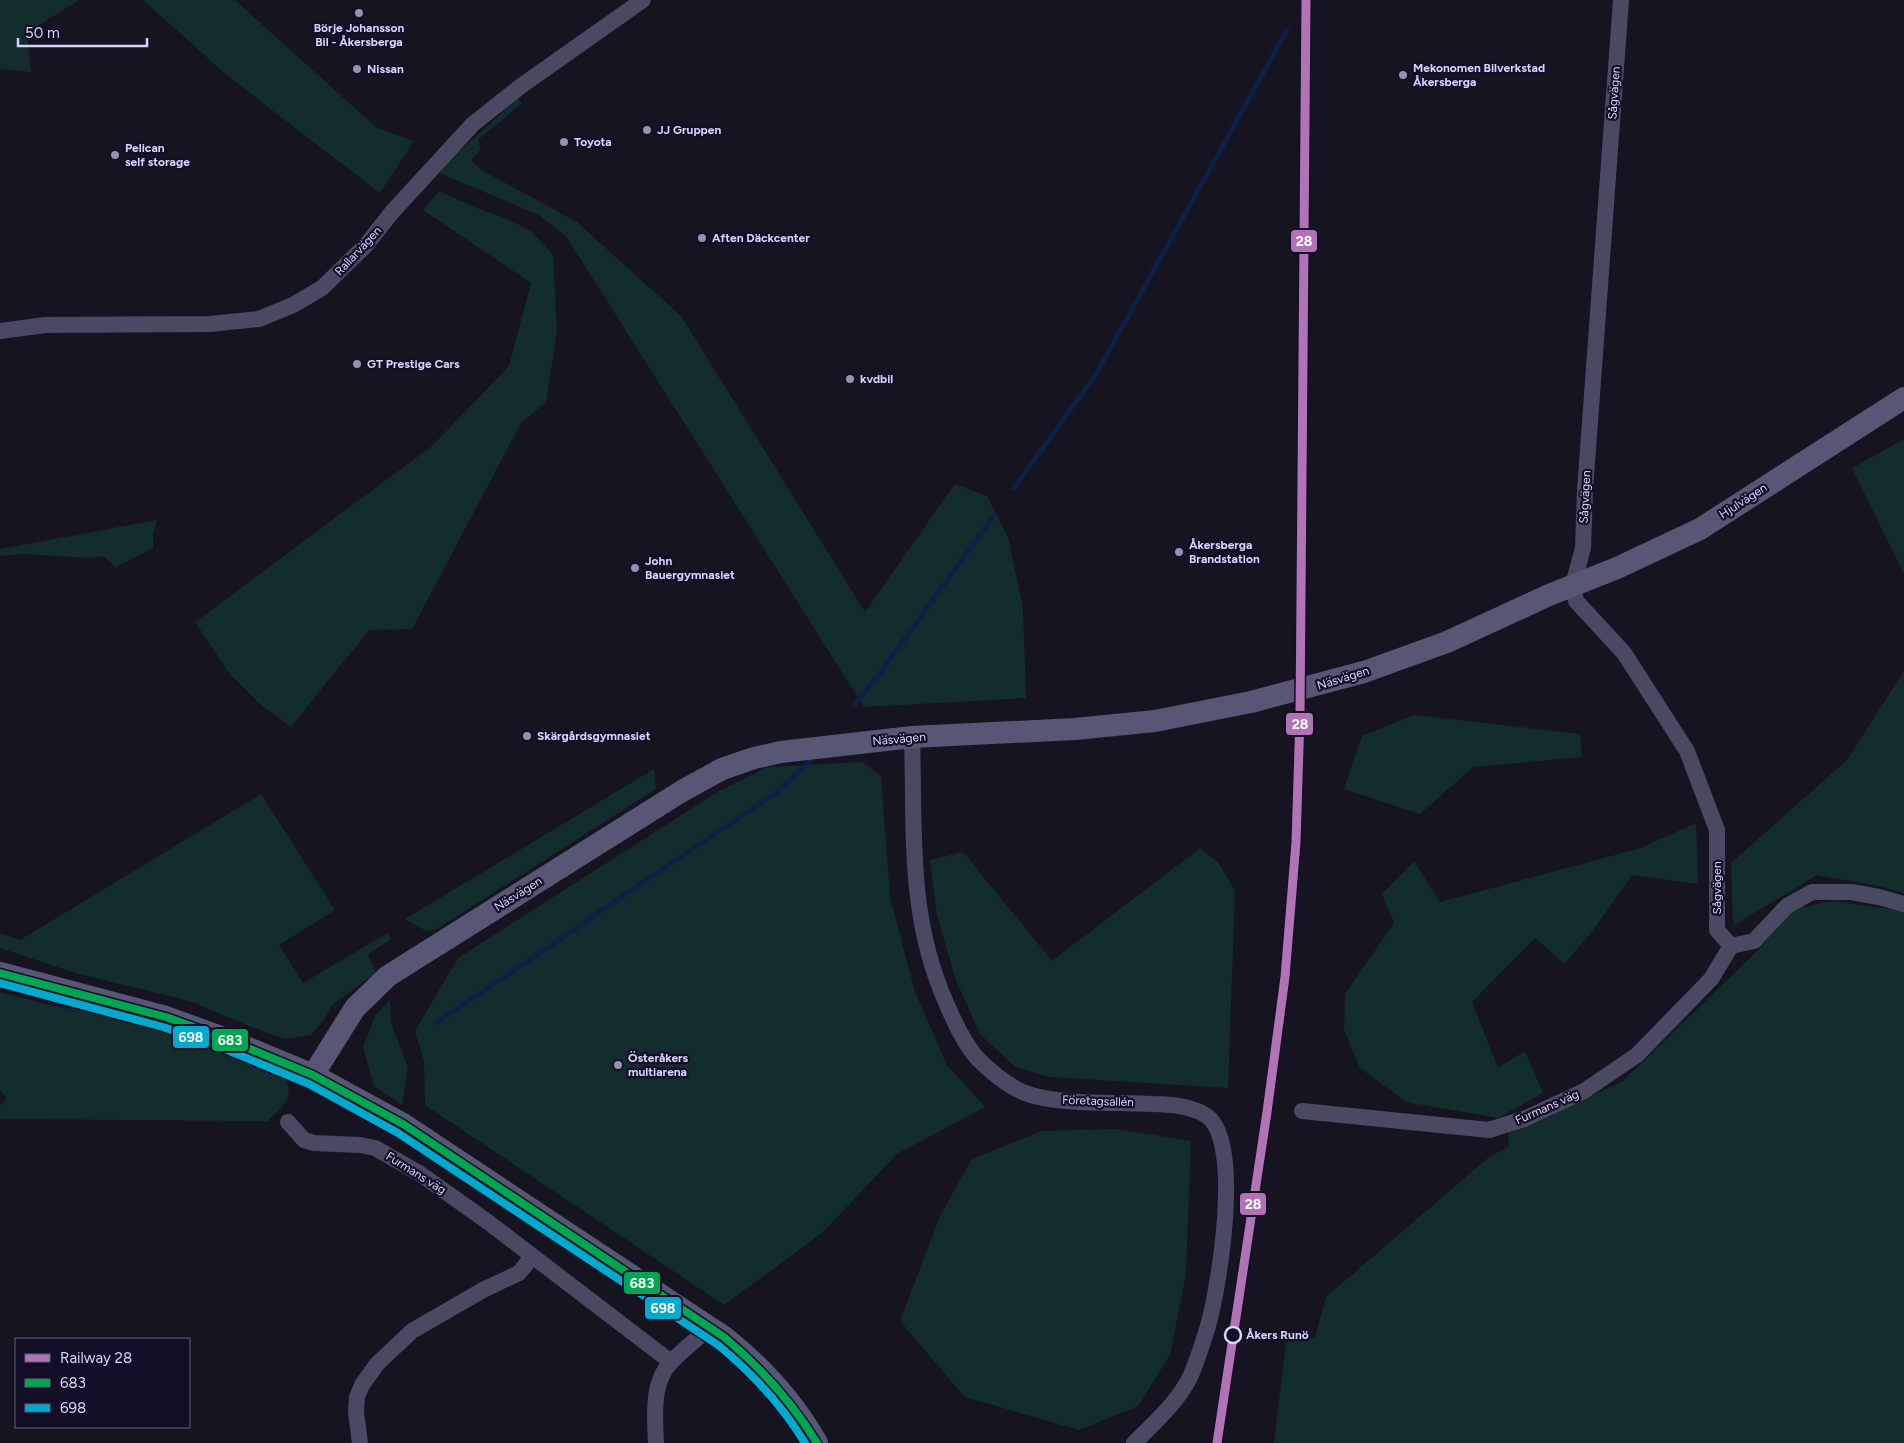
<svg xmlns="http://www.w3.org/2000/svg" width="1904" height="1443" viewBox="0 0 1904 1443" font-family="Figtree,sans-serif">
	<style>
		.green { fill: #132c2d }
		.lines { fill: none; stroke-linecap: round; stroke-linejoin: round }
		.stream { stroke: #0d2144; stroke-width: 5 }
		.street { stroke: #4a4962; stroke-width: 16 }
		.secondary { stroke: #575674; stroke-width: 22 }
		.bus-1-casing { stroke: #130f26; stroke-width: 11 }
		.bus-2-casing { stroke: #130f26; stroke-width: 11 }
		.bus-1 { stroke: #00a651; stroke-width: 8 }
		.bus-2 { stroke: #00a9ce; stroke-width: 8 }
		.rail-1-casing { stroke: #130f26; stroke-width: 12 }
		.rail-1 { stroke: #b172b6; stroke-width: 9 }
		.poi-dot { fill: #9591b1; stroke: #130f26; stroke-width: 2 }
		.stop-dot { fill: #130f26; stroke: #d9d4ff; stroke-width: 2.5 }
		.labels { text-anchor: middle; stroke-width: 4.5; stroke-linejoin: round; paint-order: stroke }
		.poi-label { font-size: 12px; font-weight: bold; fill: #d9d4ff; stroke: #130f26; text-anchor: start }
		.street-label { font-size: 12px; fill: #d9d4ff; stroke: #130f26 }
		.stop-label { font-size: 12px; font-weight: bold; fill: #d9d4ff; stroke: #130f26; text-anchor: start }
		.line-badge { stroke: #130f26; stroke-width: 2 }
		.badge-label { font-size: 14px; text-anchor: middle; font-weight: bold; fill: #fff }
	</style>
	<rect width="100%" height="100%" fill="#161421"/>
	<g class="green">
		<polygon points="0,0 79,0 27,33 31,72 0,69"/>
		<polygon points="143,0 235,0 377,128 414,141 380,193 229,77"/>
		<polygon points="518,98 522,103 478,140 481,149 471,160 480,169 577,222 681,316 865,612 955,484 987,496 1008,537 1023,608 1026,698 864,707 566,236 539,215 437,172"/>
		<polygon points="439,191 479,209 505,218 531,231 553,255 557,332 546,402 521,423 412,629 369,630 291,727 259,703 230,674 195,622 432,446 509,366 531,283 423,210"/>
		<polygon points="1904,439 1904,574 1852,468"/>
		<polygon points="157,520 153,535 153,548 116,567 103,556 88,558 23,554 0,556 0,549"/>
		<path d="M1904,671v222l-30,-8 -58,-10c-27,19 -56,33 -83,51l-2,-63 116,-103z"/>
		<polygon points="1414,715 1580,734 1582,757 1473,767 1420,814 1344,789 1362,736"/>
		<polygon points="862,762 881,776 890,897 915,992 947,1065 985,1107 897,1154 822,1233 724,1305 425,1105 424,1061 415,1031 458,958 719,791 768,767"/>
		<polygon points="654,769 656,789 435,930 426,931 405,919"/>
		<polygon points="261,794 335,910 279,945 303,983 388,933 391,939 368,954 376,973 332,1005 323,1021 311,1035 285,1039 249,1026 190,1001 75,973 0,948 0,933 20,940"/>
		<polygon points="1696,823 1698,884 1632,875 1591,933 1564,964 1535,938 1472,1002 1498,1068 1525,1051 1543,1093 1498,1118 1406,1102 1360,1068 1344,1030 1345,994 1394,923 1382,894 1414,861 1440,902 1641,848"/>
		<polygon points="1200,848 1218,862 1235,891 1228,1088 1049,1077 1015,1067 980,1034 956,980 937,915 930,860 963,852 1052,961"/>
		<polygon points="1832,901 1904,911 1904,1443 1274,1443 1286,1342 1315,1337 1326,1297 1489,1157 1509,1147 1508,1133 1622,1082 1756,952 1794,909"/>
		<path d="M0,992l54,14 87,14 110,38 33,14c11,26 1,33 -17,49l-267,-2v-13l7,-8 -7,-8z"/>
		<polygon points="390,1000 391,1023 408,1068 402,1105 374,1086 363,1047 375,1016"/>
		<polygon points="1116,1129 1191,1141 1186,1274 1170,1355 1138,1406 1079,1430 965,1397 900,1321 940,1216 972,1159 1041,1131"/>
	</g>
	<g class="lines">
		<g class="stream">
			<polyline points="1014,488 1096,374 1287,30"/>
			<polyline points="855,704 880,673 995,514"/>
			<polyline points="436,1023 778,791 811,760"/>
		</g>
		<g class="street">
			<polyline points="1621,0 1585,490 1583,548 1573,585 1576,601 1624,653 1687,751 1717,830 1717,930 1731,946"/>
			<polyline points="0,331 45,325 210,324 259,319 293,305 322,288 366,245 393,211 473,124 521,86 643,0"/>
			<path d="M912,737c3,95 -5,179 35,268 8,18 17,38 30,53 14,14 34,31 54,37 34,10 84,7 121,9 18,0 40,2 55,12 36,26 12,171 1,210 -5,16 -10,33 -17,49 -11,25 -38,49 -57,68"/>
			<polyline points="1731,946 1754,941 1787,906 1812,892 1851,892 1879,897 1904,904"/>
			<polyline points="1302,1111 1489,1130 1524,1119 1584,1091 1637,1055 1711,979 1731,946"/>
			<polyline points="288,1122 304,1140 314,1143 360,1145 375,1148 419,1173 488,1222 671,1362"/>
			<polyline points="360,1443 356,1412 357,1397 362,1385 377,1364 412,1331 483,1290 519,1273 532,1257"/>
			<path d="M656,1443c-1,-27 -5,-61 16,-82 12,-12 26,-23 38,-34"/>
		</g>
		<g class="secondary">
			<path d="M0,973l166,44 58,21 89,37 90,49 321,213c37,29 69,64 93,106"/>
			<polyline points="313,1075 355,1008 388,976 682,791 722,769 754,758 781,752 912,737 1075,729 1155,721 1251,702 1364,672 1447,642 1549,595 1617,568 1700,529 1904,398"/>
		</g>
		<g class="bus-1-casing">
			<path id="bus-1" d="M0,973l166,44 58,21 89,37 90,49 321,213c37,31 68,65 93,106"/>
		</g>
		<g class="bus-2-casing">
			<path id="bus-2" d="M0,983l163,44 57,20 89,37 89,49 320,212c34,28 64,60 87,98"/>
		</g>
		<use href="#bus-1" class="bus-1"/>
		<use href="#bus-2" class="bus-2"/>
		<g class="rail-1-casing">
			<polyline id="rail-1" points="1217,1443 1267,1112 1285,977 1296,842 1300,716 1306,0"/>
		</g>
		<use href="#rail-1" class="rail-1"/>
	</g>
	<g class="poi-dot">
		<circle cx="359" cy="13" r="5"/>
		<circle cx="357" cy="69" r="5"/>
		<circle cx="1403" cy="75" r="5"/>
		<circle cx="647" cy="130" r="5"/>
		<circle cx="564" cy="142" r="5"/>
		<circle cx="115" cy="155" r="5"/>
		<circle cx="702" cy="238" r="5"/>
		<circle cx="357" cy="364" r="5"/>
		<circle cx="850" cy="379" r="5"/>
		<circle cx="1179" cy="552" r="5"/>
		<circle cx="635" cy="568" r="5"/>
		<circle cx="527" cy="736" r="5"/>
		<circle cx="618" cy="1065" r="5"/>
	</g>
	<circle class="stop-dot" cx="1233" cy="1335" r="8"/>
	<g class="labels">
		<g class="poi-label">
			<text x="359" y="32" text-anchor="middle">Börje Johansson<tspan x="359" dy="14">Bil - Åkersberga</tspan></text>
			<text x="1413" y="72">Mekonomen Bilverkstad<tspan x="1413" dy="14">Åkersberga</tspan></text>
			<text x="367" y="73">Nissan</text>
			<text x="657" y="134">JJ Gruppen</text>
			<text x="574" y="146">Toyota</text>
			<text x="125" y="152">Pelican<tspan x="125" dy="14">self storage</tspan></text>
			<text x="712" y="242">Aften Däckcenter</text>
			<text x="367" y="368">GT Prestige Cars</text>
			<text x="860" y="383">kvdbil</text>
			<text x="1189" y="549">Åkersberga<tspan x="1189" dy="14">Brandstation</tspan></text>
			<text x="645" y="565">John<tspan x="645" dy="14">Bauergymnasiet</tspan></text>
			<text x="537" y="740">Skärgårdsgymnasiet</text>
			<text x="628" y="1062">Österåkers<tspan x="628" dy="14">multiarena</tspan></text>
		</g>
		<g class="street-label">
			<text transform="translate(1614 93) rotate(-86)" y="4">Sågvägen</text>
			<text transform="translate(358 251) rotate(-47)" y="4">Rallarvägen</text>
			<text transform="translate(1585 497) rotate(-87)" y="4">Sågvägen</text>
			<text transform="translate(1743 501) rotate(-33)" y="4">Hjulvägen</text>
			<text transform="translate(1343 678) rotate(-17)" y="4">Näsvägen</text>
			<text transform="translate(899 739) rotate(-5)" y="4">Näsvägen</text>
			<text transform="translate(1717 888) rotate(-90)" y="4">Sågvägen</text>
			<text transform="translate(518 894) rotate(-32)" y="4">Näsvägen</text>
			<text transform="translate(1098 1101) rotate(2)" y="4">Företagsallén</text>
			<text transform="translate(1547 1107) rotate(-24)" y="4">Furmans väg</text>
			<text transform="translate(416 1173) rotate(32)" y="4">Furmans väg</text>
		</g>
		<g class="stop-label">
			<text x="1246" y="1339">Åkers Runö</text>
		</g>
	</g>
	<g class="line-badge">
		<rect x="1290" y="229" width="28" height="24" rx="5" fill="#b172b6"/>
		<rect x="1285" y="712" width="29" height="24" rx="5" fill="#b172b6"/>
		<rect x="172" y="1025" width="38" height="24" rx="5" fill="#00a9ce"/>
		<rect x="211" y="1028" width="38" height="24" rx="5" fill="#00a651"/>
		<rect x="1239" y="1192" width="28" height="24" rx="5" fill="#b172b6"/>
		<rect x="623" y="1271" width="38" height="24" rx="5" fill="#00a651"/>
		<rect x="644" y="1296" width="38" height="24" rx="5" fill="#00a9ce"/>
	</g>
	<g class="badge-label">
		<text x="1304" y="246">28</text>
		<text x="1300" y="729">28</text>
		<text x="191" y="1042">698</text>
		<text x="230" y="1045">683</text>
		<text x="1253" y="1209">28</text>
		<text x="642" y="1288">683</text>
		<text x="663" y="1313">698</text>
	</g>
	<rect x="15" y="1338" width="175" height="90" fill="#130f26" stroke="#625e7d"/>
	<rect x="25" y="1354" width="25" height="8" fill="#b172b6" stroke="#625e7d"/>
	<text x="60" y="1363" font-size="15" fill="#d9d4ff">Railway 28</text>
	<rect x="25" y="1379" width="25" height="8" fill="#00a651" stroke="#625e7d"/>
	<text x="60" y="1388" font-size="15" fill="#d9d4ff">683</text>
	<rect x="25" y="1404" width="25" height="8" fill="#00a9ce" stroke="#625e7d"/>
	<text x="60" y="1413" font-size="15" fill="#d9d4ff">698</text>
	<path d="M18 38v8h129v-8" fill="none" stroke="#d9d4ff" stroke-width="2.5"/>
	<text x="25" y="38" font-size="15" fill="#d9d4ff" stroke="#130f26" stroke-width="4" paint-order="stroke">50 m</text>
</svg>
